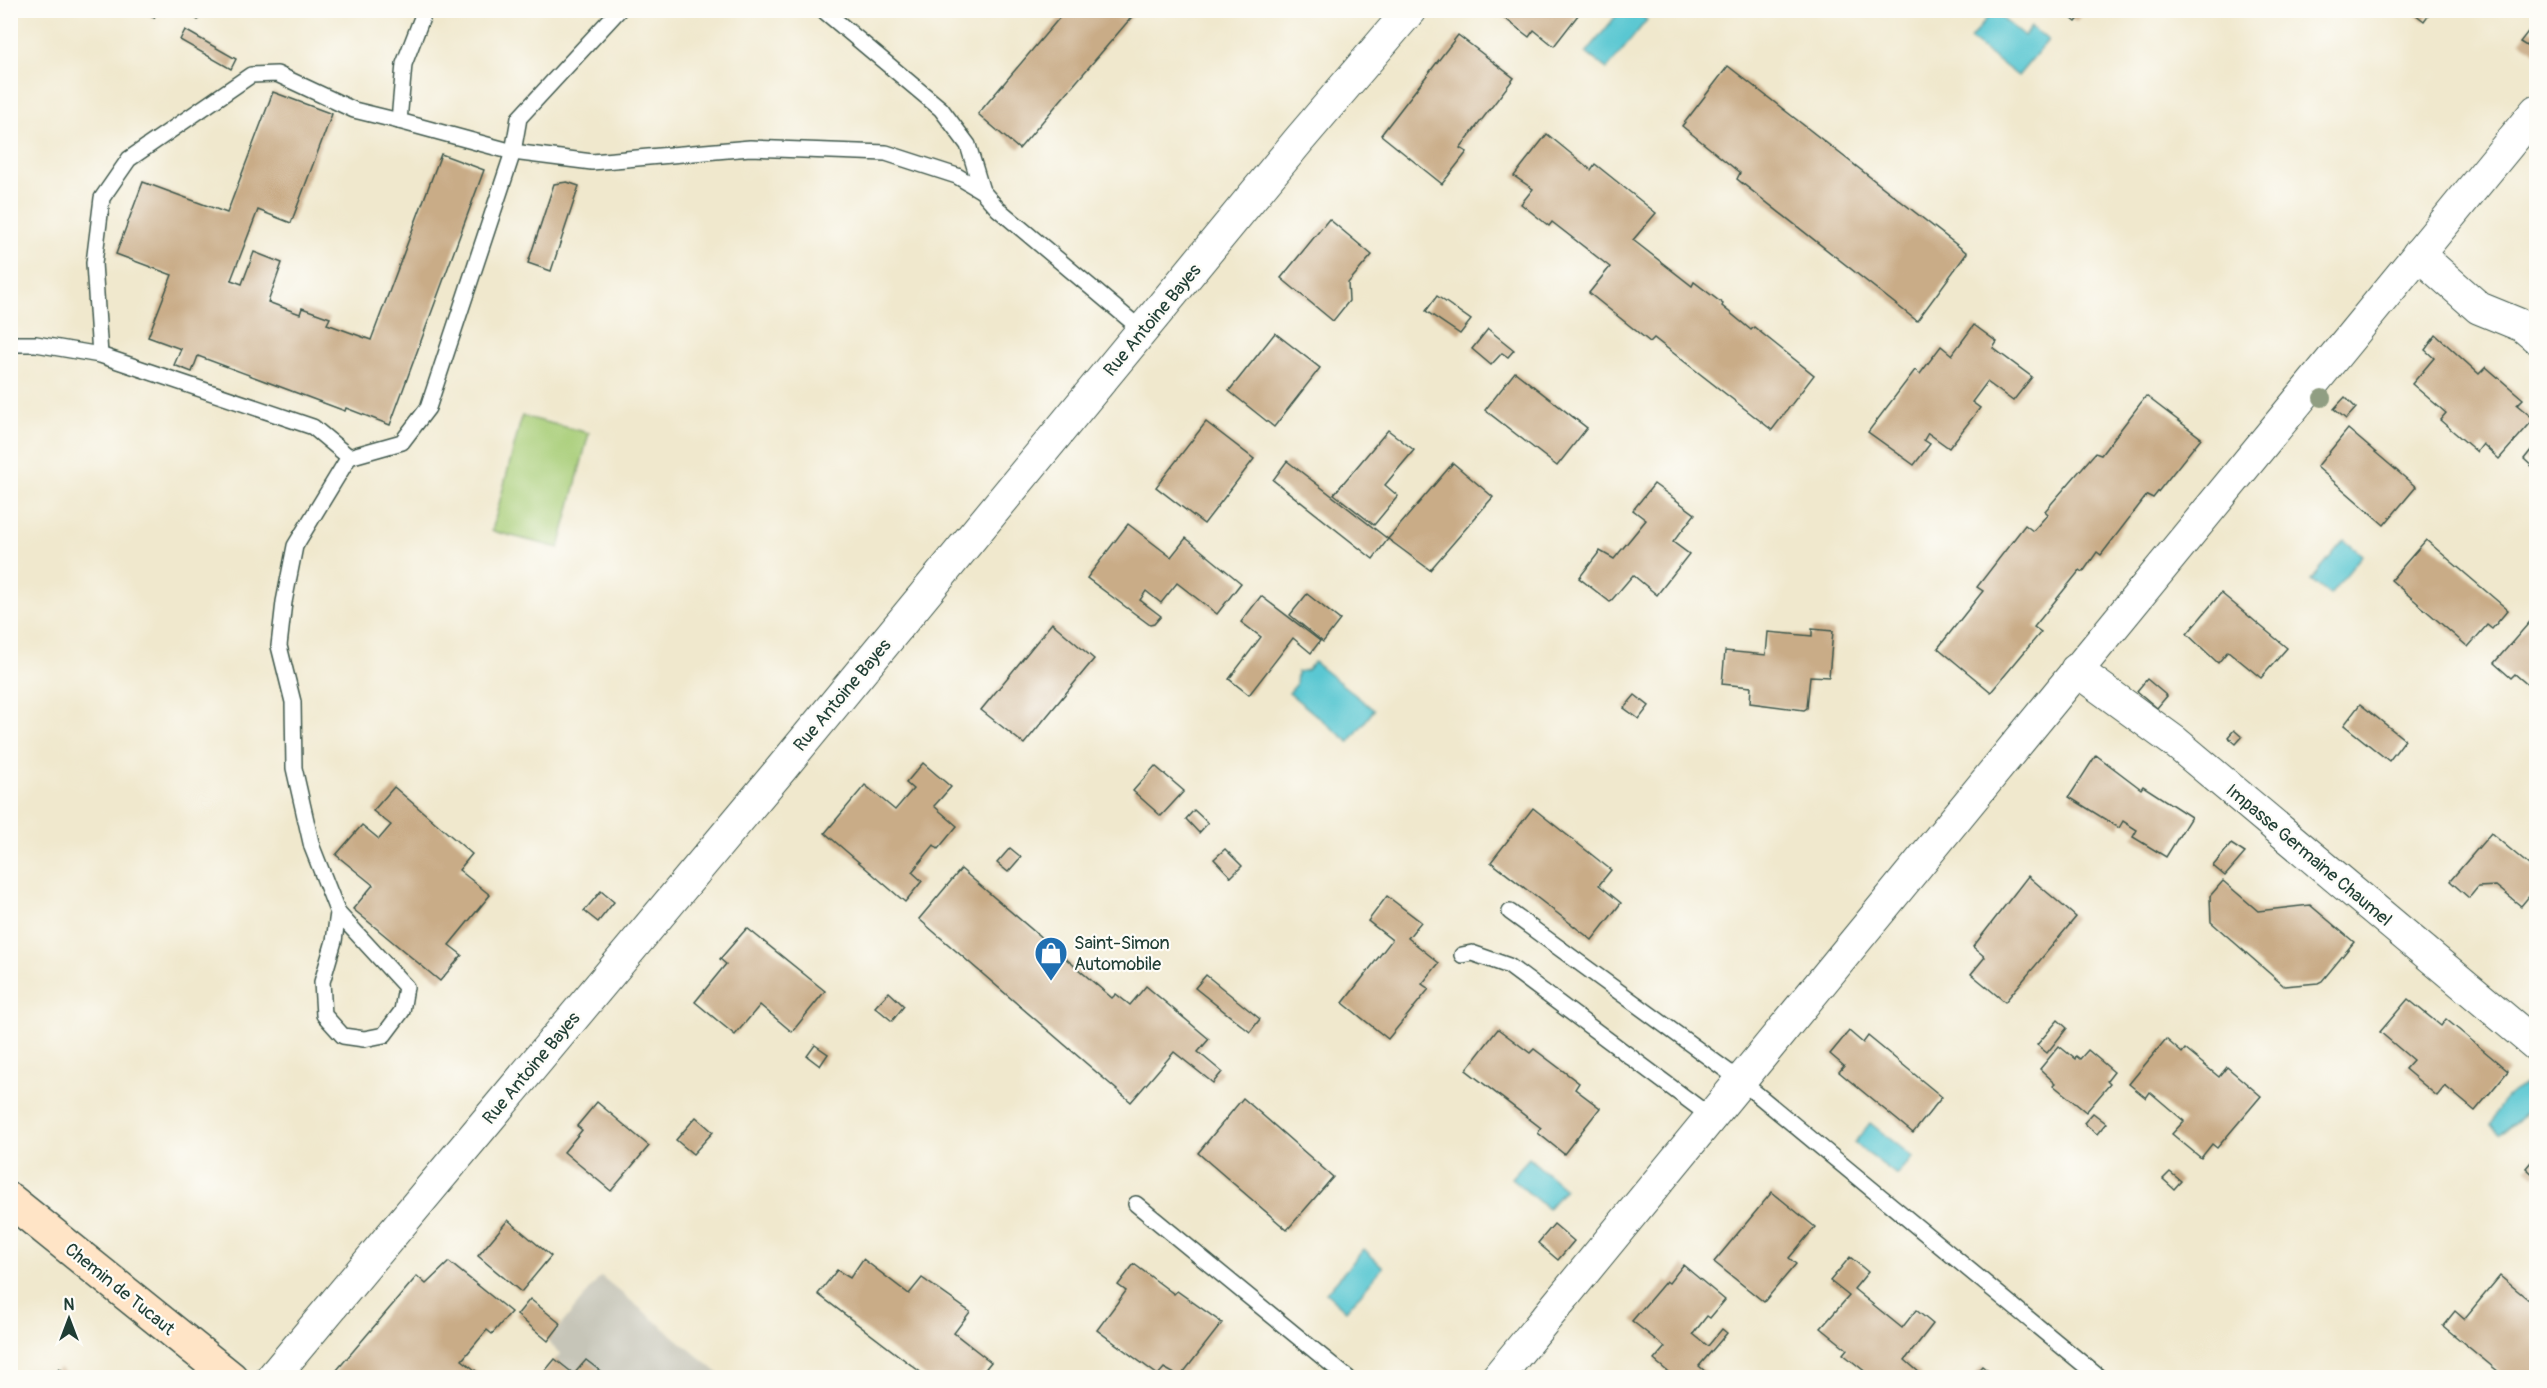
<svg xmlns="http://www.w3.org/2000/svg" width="2547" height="1388" viewBox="0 0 2547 1388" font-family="Pangolin,sans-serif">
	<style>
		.industrial { fill: #c6c5b8 }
		.green { fill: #a7cd77; stroke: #638556; stroke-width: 1.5 }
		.water { fill: #5ac7d2; stroke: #3c8283; stroke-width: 1.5 }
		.building { fill: #c9ac87 }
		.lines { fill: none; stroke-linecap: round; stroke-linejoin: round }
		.service-casing { stroke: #3e574b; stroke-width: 18 }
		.minor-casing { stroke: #3e574b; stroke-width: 34 }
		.secondary-casing { stroke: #3e574b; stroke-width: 36 }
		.service { stroke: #fff; stroke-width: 15 }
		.minor { stroke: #fff; stroke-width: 32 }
		.secondary { stroke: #ffe4c6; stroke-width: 33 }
		.tree { fill: #909e82 }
		.labels { text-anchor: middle; stroke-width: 4.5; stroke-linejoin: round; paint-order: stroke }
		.street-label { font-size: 18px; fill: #1f3d34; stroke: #fdfcf7 }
		.poi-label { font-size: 18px; fill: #1f3d34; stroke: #fdfcf7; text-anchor: start }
	</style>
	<rect width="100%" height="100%" fill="#fdfcf7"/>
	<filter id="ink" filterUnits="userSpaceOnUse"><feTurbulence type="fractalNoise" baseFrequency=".0167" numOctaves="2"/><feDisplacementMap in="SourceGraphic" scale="12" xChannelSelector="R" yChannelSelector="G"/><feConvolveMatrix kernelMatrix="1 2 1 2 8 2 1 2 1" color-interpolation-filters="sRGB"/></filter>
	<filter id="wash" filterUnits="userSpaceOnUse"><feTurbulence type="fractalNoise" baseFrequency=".008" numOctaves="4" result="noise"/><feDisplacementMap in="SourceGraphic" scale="24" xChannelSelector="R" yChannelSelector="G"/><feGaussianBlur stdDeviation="1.35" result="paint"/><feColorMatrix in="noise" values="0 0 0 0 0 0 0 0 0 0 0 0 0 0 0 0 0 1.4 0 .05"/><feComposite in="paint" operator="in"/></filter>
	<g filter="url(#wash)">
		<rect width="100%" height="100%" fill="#f0e8cd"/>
		<polygon class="industrial" points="601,1276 723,1377 541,1378 560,1354 548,1341"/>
		<polygon class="green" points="522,416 589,433 559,548 492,531"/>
		<g class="water">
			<polygon points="1620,11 1635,11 1647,20 1607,69 1586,53"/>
			<polygon points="1993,11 2024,36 2031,27 2048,40 2018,76 1970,39"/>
			<polygon points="2344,540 2362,555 2330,595 2311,580"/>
			<polygon points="1314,662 1374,710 1349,742 1289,693 1296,685 1297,672 1307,670"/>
			<path d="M2525,1085l9,8c-4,19 -17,31 -34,40l-9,-8c5,-17 16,-33 34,-40z"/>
			<polygon points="1870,1123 1913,1157 1897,1175 1854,1143"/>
			<polygon points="1529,1158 1565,1189 1548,1209 1511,1178"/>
			<polygon points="1364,1249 1383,1267 1346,1311 1326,1293"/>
		</g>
		<g id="blocks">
			<g class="building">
				<polygon points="144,10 158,10 154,18 143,12"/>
				<polygon points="183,10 203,10 198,20"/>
				<polygon points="1066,10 1136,12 1019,149 978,114"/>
				<polygon points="1494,10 1582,10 1554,46 1534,30 1529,37"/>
				<polygon points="2061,10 2086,10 2076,22"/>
				<polygon points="2410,10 2432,10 2424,21"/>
				<polygon points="2530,29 2536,34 2536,52 2520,42"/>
				<polygon points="185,30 236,59 231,69 180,40"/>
				<polygon points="1458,35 1514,78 1460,148 1467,152 1442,184 1381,135"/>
				<polygon points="1728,66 1967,253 1917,321 1737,179 1740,173 1682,126"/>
				<polygon points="273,92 332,114 291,223 258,210 231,280 242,284 254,252 282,263 268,302 300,314 302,308 330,318 327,324 371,340 441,154 484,170 390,425 346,408 345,411 198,356 192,372 174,365 181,349 148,337 172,275 116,254 143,182 227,213"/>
				<polygon points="1547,134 1591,170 1595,164 1656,213 1633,240 1692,286 1694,282 1723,304 1722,306 1751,330 1754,327 1814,375 1772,430 1654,338 1650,342 1589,293 1610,267 1552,222 1549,226 1521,204 1533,189 1514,176"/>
				<polygon points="567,182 579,186 551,271 528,263 554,184"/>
				<polygon points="1329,219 1372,255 1348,283 1349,301 1333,321 1281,278"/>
				<polygon points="1437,296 1471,320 1460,334 1426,311"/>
				<polygon points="1974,325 1997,342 1993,348 2032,377 2013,401 1987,382 1972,402 1980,408 1949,448 1928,433 1924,440 1930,444 1914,465 1868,432 1915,370 1920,374 1941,346 1952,355"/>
				<polygon points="1488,329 1514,350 1508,357 1502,353 1491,365 1472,349"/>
				<polygon points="1275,333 1320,368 1274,427 1229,391"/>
				<polygon points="2436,335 2479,374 2486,367 2523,399 2517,405 2534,419 2499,459 2483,444 2477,452 2440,420 2446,413 2412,384 2434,358 2425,350"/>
				<polygon points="1515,372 1587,428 1557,466 1485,410"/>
				<polygon points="2146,396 2201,438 2153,498 2147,495 2101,555 2097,552 2083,572 2080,570 2034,627 2041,632 1991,692 1938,648 1983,591 1977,587 2025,525 2033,531 2048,514 2045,511 2095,453 2101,455"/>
				<polygon points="2345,397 2356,408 2346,419 2334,409"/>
				<polygon points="1206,422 1254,459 1204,524 1156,487"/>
				<polygon points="2348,429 2416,487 2384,525 2317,467"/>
				<polygon points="1388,430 1414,450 1385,485 1398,496 1374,525 1334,494"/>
				<polygon points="2536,444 2536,470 2524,459"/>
				<polygon points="1287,461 1388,539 1453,463 1493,497 1430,570 1388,539 1373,559 1273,480"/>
				<polygon points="1654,484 1695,514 1673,542 1689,554 1657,595 1633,575 1610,602 1579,578 1600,551 1614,559 1646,520 1633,510"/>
				<polygon points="1128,524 1171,557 1186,538 1241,583 1217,614 1177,583 1161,603 1146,591 1140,600 1161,616 1154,624 1150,625 1087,578"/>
				<polygon points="2426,540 2508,610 2492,629 2487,625 2468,647 2391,580"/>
				<polygon points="2221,593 2287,648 2261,678 2228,651 2218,663 2187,634"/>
				<polygon points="1307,594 1340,620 1323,642 1290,615"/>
				<polygon points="1261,596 1320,641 1311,653 1293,638 1249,695 1229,679 1261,637 1241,622"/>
				<polygon points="2535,616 2536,617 2536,692 2515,674 2511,678 2494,663"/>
				<polygon points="1052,623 1094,659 1024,744 981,710"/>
				<polygon points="1812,629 1833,631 1829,677 1810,676 1807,708 1804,710 1750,703 1751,687 1722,684 1725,651 1766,655 1768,632 1812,636"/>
				<polygon points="2147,679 2167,696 2157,708 2137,691"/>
				<polygon points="1635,695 1649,706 1639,719 1624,708"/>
				<polygon points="2360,704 2405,740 2389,761 2344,725"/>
				<polygon points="2234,730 2242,737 2236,744 2228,737"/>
				<polygon points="2096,755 2141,789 2143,786 2191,817 2166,857 2133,837 2137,830 2123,821 2119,828 2069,797"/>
				<polygon points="923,763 951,787 934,806 957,826 938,849 934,845 912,872 922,881 905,902 825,833 865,785 895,810 913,789 906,783"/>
				<polygon points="1155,766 1184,791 1161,816 1133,791"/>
				<polygon points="394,787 472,854 459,870 490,895 449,945 462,955 440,981 353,909 373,885 336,855 362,825 379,839 391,825 373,811"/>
				<polygon points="1533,808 1611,870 1599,885 1621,903 1592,940 1491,862"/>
				<polygon points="1194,810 1208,823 1199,833 1186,819"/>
				<polygon points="2491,833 2536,871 2536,888 2521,906 2496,886 2478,887 2469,898 2450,881"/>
				<polygon points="2231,844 2245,853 2225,876 2213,866"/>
				<polygon points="1010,848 1021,857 1008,872 997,863"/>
				<polygon points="1225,849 1242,866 1231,877 1214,859"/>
				<polygon points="961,869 1112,998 1116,994 1130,1005 1146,986 1209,1039 1198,1052 1222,1072 1213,1083 1174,1052 1131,1102 919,919"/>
				<polygon points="2028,876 2076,917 2005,1002 1971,974 1985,957 1973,947"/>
				<polygon points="2223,881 2258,911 2310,905 2354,942 2322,981 2318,983 2284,986 2211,922 2210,896"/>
				<polygon points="601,891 614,902 598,922 584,911"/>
				<polygon points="1387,896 1421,922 1408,938 1439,963 1422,984 1429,989 1388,1039 1343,1003 1392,940 1368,921"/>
				<polygon points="747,928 825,991 792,1032 760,1005 735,1035 695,1002 726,964 720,959"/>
				<polygon points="1206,975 1260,1019 1250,1032 1195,988"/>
				<polygon points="889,992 904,1006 892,1021 875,1007"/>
				<polygon points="2408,999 2441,1026 2446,1019 2508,1071 2475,1111 2445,1086 2437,1096 2405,1069 2413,1060 2380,1032"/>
				<polygon points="2058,1020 2067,1028 2047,1053 2037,1045"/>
				<polygon points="1498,1029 1530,1053 1534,1049 1579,1083 1575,1089 1600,1108 1564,1154 1538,1133 1541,1128 1466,1070"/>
				<polygon points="1849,1031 1863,1043 1868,1036 1942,1097 1913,1133 1839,1072 1844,1066 1830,1054"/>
				<polygon points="2166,1039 2182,1053 2185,1049 2219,1077 2227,1067 2261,1096 2217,1148 2212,1144 2201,1158 2172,1134 2184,1121 2150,1092 2146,1098 2129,1084"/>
				<polygon points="815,1045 828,1054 820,1066 807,1056"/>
				<polygon points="2059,1046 2075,1059 2076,1056 2080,1059 2088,1050 2114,1072 2107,1081 2110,1084 2086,1112 2053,1085 2055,1083 2040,1069"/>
				<polygon points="1243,1098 1333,1177 1287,1230 1198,1153"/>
				<polygon points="597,1102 649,1146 611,1191 564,1152 582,1130 577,1126"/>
				<polygon points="2093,1113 2106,1123 2097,1134 2084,1123"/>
				<polygon points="696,1117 713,1132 693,1154 676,1140"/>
				<polygon points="2536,1156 2536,1177 2526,1168"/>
				<polygon points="2170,1172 2181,1181 2174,1189 2163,1179"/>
				<polygon points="1772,1192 1815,1227 1789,1258 1796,1264 1764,1302 1714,1262"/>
				<polygon points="508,1220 551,1256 521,1292 478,1256"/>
				<polygon points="1554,1224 1574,1241 1558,1260 1538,1243"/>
				<polygon points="1850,1257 1868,1272 1854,1289 1902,1328 1916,1310 1933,1324 1905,1360 1921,1374 1919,1377 1872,1377 1843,1354 1847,1349 1821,1328 1849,1296 1830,1281"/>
				<polygon points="863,1259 909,1294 922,1278 970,1312 954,1333 991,1362 979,1377 927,1377 818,1294 837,1270 850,1278"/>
				<polygon points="449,1262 511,1312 492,1334 487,1330 462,1360 484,1377 331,1377 417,1276 426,1284"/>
				<polygon points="1134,1264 1174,1294 1177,1291 1222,1323 1180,1377 1164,1368 1158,1375 1097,1330 1126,1291 1118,1285"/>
				<polygon points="1683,1265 1725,1300 1710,1318 1707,1316 1693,1334 1708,1346 1722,1329 1727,1333 1699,1366 1707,1373 1703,1377 1672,1377 1673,1376 1654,1360 1665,1347 1632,1321 1666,1281 1669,1283"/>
				<polygon points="2500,1276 2536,1306 2536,1377 2522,1377 2518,1374 2515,1377 2505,1377 2443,1326 2455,1311 2464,1319"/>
				<polygon points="530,1299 561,1324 548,1341 517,1315"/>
				<polygon points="555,1359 574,1374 586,1360 608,1377 540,1377"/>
				<polygon points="1982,1366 1996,1377 1972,1377"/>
				<polygon points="59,1368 71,1377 51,1377"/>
			</g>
		</g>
	</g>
	<g filter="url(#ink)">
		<use href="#blocks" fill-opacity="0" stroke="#3e574b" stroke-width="1.5"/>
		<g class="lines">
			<g class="service-casing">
				<g id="service">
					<polyline points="425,10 404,64 399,121 513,152 592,162 750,148 886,153 957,176 982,191 998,209 1143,331"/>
					<polyline points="823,10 941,109 968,145 982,191"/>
					<polyline points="10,344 36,344 100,355 313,427 349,457"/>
					<polyline points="100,355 94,263 102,198 129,159 251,75 277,74 354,110 399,121"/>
					<polyline points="1510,912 1741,1081 2100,1378"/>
					<polyline points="338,913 334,941 322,982 324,1015 343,1036 364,1039 384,1035 402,1011 406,987 338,913 312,847 294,768 293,702 279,646 284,602 295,546 349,457 402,442 428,408 513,152 519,118 619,10"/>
					<polyline points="1462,955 1472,953 1509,966 1711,1117"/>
					<polyline points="1136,1204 1348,1378"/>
				</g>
			</g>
			<g class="minor-casing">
				<g id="minor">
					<polyline points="2418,254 2479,308 2523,326 2536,337"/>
					<polyline points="2076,670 2175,742 2536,1045"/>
					<polyline points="272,1378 781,769 1299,140 1410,10"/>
					<polyline points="1497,1378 2536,111"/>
				</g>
			</g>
			<g class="secondary-casing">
				<polyline id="secondary" points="10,1200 231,1378"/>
			</g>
			<use href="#service" class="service"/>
			<use href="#minor" class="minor"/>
			<use href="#secondary" class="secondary"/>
		</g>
		<circle class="tree" cx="2322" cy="398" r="9"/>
	</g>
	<defs>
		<g id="shop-pin" transform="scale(1.725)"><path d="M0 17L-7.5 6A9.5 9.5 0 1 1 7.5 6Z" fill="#1f6fb2" stroke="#fdfcf7"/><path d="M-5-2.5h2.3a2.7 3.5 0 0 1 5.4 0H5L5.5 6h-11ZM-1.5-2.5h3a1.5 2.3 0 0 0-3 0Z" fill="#fff"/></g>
	</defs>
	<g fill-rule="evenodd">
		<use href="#shop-pin" x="1051" y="953"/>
	</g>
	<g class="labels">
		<g class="street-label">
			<text transform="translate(1152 320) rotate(-50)" y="6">Rue Antoine Bayes</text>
			<text transform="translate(842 695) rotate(-50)" y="6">Rue Antoine Bayes</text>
			<text transform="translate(2309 855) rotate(40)" y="6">Impasse Germaine Chaumel</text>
			<text transform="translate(531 1068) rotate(-50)" y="6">Rue Antoine Bayes</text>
			<text transform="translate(120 1289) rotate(39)" y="6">Chemin de Tucaut</text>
		</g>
		<g class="poi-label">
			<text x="1074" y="949">Saint-Simon<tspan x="1074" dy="21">Automobile</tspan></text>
		</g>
	</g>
	<rect width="2547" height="1388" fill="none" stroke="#fdfcf7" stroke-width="36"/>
	<g transform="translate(69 1319)" stroke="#fdfcf7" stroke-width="4.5" paint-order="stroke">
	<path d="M0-4.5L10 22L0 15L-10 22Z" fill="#1f3d34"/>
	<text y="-9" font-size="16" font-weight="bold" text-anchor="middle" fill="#1f3d34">N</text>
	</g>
</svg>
